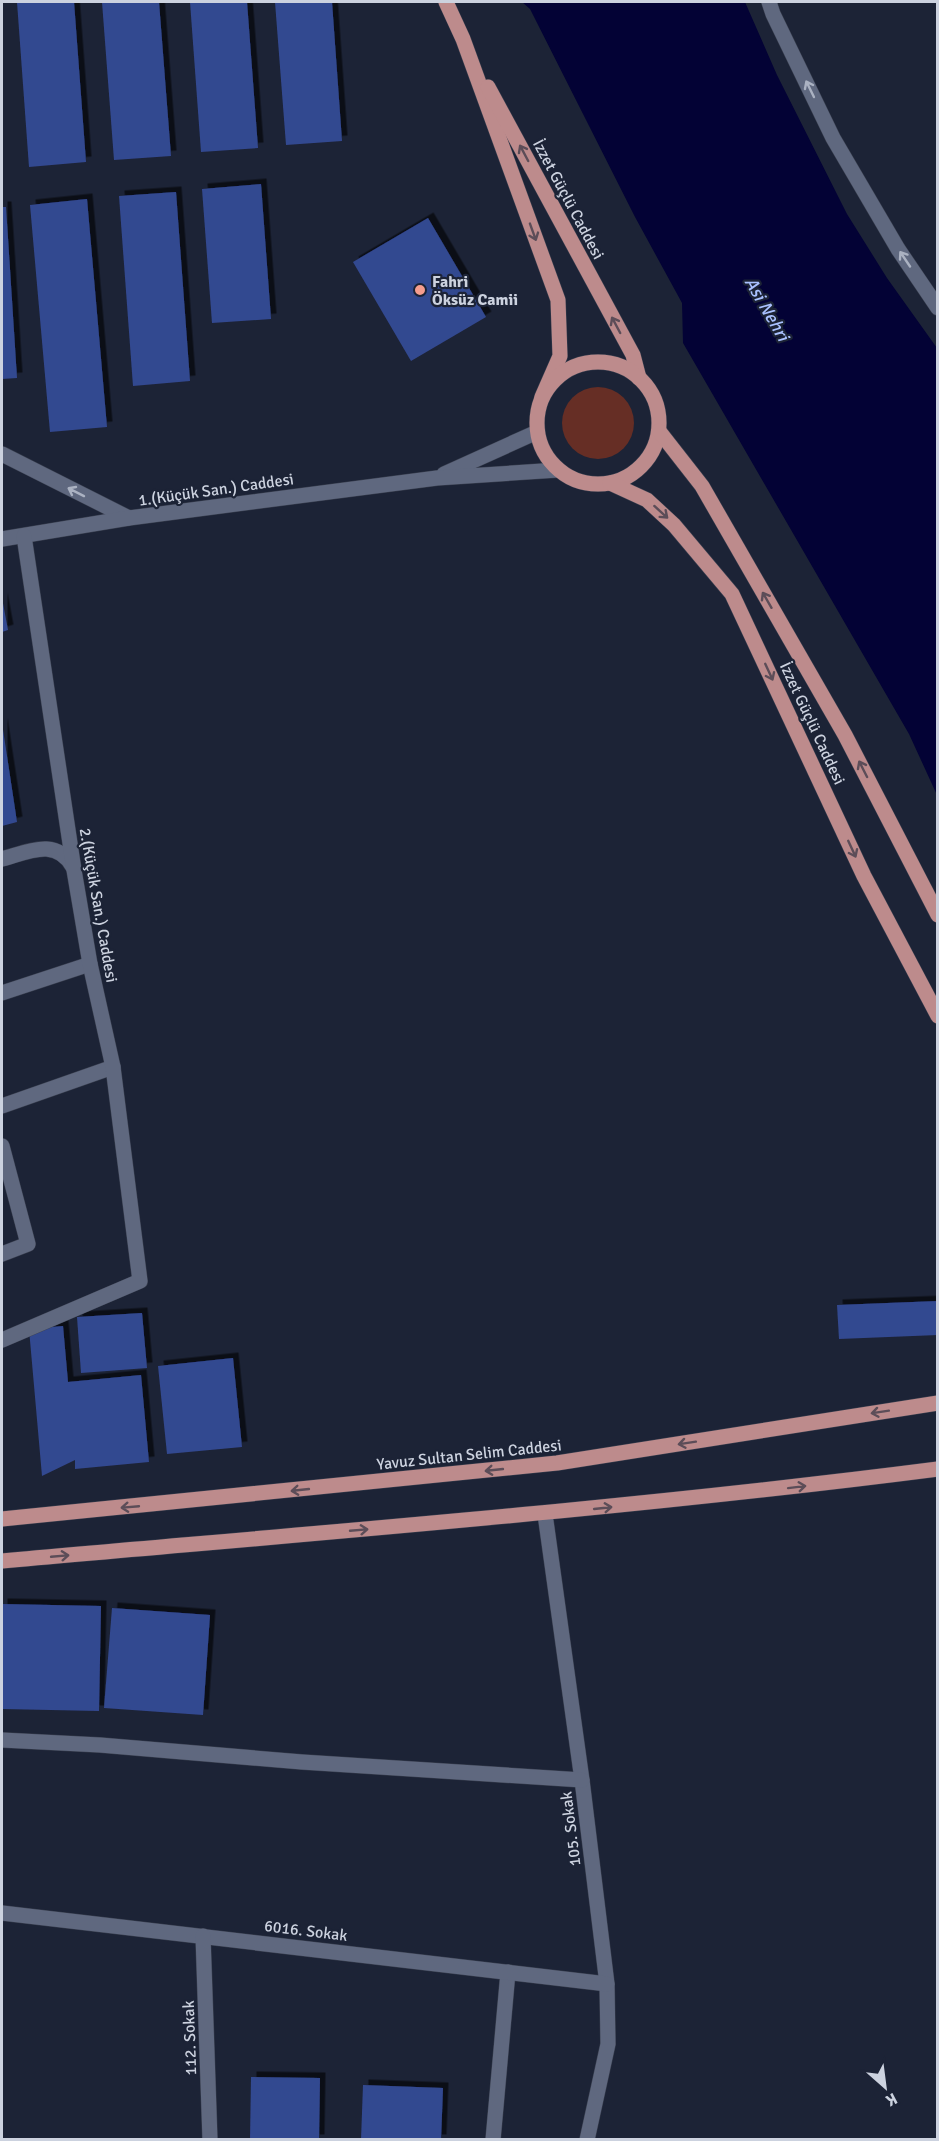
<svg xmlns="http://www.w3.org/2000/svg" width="939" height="2141" viewBox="0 0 939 2141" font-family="Signika,sans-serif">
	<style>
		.green { fill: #662e25 }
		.water { fill: #030235 }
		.building { fill: #334890; filter: url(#shadow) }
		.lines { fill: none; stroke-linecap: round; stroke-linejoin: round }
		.lane-casing { stroke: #393f4f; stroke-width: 16 }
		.street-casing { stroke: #393f4f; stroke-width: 16 }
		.secondary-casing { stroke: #393f4f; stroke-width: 16 }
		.primary-casing { stroke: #393f4f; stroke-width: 16 }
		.lane { stroke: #5f687f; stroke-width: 15 }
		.street { stroke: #5f687f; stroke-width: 15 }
		.secondary { stroke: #5f687f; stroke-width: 15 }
		.primary { stroke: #bd8b8c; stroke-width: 15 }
		.oneway { stroke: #abb2c2 }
		.oneway2 { stroke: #5c4d58 }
		.poi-dot { fill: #f59d8e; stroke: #1c2336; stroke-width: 2 }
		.labels { text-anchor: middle; stroke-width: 4.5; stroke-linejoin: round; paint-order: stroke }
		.street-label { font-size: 16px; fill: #ccd2df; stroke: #1c2336 }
		.poi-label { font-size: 16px; font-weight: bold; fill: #ccd2df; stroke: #1c2336; text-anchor: start }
		.water-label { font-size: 18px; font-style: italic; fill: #aac1ff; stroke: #1c2336 }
	</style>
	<defs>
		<filter id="shadow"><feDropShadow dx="5.5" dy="-5.5" stdDeviation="0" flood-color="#0009"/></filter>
	</defs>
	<rect width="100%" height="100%" fill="#1c2336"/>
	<circle class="green" cx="598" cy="423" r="36"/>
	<polygon class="water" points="522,2 745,2 777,75 847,214 887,278 937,348 937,795 909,734 683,343 682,303 635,217 530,9"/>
	<g class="building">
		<polygon points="17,2 74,2 86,162 29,167"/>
		<polygon points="102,2 159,2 171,156 114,160"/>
		<polygon points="190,2 247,2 258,148 201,152"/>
		<polygon points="275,2 332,2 342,141 286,145"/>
		<polygon points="261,184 271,319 212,323 202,189"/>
		<polygon points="176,192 190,381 133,386 119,196"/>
		<polygon points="87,199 107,427 50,432 30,205"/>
		<polygon points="2,207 6,207 17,378 2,379"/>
		<polygon points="428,218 486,317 411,361 353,262"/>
		<polygon points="2,598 8,630 2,632"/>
		<polygon points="2,723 17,822 2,826"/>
		<polygon points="938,1301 938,1335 839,1339 837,1305"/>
		<polygon points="142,1313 147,1368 81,1373 77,1317"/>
		<polygon points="63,1326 68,1382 141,1375 149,1462 75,1469 75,1460 42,1476 29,1329"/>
		<polygon points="233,1358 242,1447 167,1454 158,1366"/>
		<polygon points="2,1604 101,1606 99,1711 2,1709"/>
		<polygon points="112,1608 210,1615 203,1715 104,1708"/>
		<polygon points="251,2077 320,2078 319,2140 250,2140"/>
		<polygon points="363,2085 443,2088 441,2140 361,2140"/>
	</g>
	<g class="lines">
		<g class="lane-casing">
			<polyline id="lane" points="493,2140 508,1972"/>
		</g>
		<g class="street-casing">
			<g id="street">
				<polyline points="2,454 129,518"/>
				<polyline points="444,474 537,432"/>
				<polyline points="2,539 129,518 437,478 558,470"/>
				<path d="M2,859c26,-7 54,-22 71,8"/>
				<polyline points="2,993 90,964"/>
				<polyline points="2,1106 113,1067"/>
				<polyline points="2,1146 28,1244 2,1254"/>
				<polyline points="2,1340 140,1281 113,1067 90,964 74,870 24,536"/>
				<polyline points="545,1514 582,1780 607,1984 608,2044 587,2140"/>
				<polyline points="2,1740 100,1745 302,1762 582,1780"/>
				<polyline points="2,1913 607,1984"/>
				<polyline points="203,1936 210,2140"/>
			</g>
		</g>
		<g class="secondary-casing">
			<polyline id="secondary" points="769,2 773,14 833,138 898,249 938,308"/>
		</g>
		<g class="primary-casing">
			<g id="primary">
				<polyline points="446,2 463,39 558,300 560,356 542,397"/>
				<polyline points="488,87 633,355 639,378"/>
				<circle cx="598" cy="423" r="61"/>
				<polyline points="659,431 702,486 845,735 938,915"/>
				<polyline points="610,483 647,500 674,525 732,594 864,876 938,1016"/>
				<polyline points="2,1519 557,1463 938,1403"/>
				<path d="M2,1561c312,-28 624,-52 936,-92"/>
			</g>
		</g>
		<use href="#lane" class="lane"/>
		<use href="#street" class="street"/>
		<use href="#secondary" class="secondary"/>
		<use href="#primary" class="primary"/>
	</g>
	<defs><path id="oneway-shaft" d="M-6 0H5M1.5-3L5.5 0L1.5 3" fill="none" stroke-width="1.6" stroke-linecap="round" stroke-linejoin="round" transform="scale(1.5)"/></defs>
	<g class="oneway">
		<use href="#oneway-shaft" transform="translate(810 89) rotate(-116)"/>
		<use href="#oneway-shaft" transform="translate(905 259) rotate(-124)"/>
		<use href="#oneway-shaft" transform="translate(76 492) rotate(-153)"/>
	</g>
	<g class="oneway2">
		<use href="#oneway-shaft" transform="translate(524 153) rotate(-118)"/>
		<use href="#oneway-shaft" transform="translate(533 232) rotate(70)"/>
		<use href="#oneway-shaft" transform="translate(616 325) rotate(-118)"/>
		<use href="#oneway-shaft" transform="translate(661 512) rotate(42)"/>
		<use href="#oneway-shaft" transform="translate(767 600) rotate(-120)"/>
		<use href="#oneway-shaft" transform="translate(769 672) rotate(65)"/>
		<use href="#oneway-shaft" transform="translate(863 769) rotate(-117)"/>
		<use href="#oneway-shaft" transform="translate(852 849) rotate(65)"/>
		<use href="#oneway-shaft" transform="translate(880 1412) rotate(171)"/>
		<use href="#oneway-shaft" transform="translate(687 1443) rotate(171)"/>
		<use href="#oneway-shaft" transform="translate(494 1470) rotate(174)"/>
		<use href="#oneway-shaft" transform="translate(797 1487) rotate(-7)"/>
		<use href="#oneway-shaft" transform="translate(300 1490) rotate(174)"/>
		<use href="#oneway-shaft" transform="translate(130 1507) rotate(175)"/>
		<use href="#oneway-shaft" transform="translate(603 1508) rotate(-6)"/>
		<use href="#oneway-shaft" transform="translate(359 1530) rotate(-5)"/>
		<use href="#oneway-shaft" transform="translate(60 1556) rotate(-5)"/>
	</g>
	<circle class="poi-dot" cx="420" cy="290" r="6"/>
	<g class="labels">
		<g class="street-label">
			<text transform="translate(569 199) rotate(62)" y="6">İzzet Güçlü Caddesi</text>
			<text transform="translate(216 489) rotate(-8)" y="6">1.(Küçük San.) Caddesi</text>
			<text transform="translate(813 723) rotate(65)" y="6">İzzet Güçlü Caddesi</text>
			<text transform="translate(99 905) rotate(80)" y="6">2.(Küçük San.) Caddesi</text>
			<text transform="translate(469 1454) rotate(-6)" y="6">Yavuz Sultan Selim Caddesi</text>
			<text transform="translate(570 1829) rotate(-97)" y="6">105. Sokak</text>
			<text transform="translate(306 1930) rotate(7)" y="6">6016. Sokak</text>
			<text transform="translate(189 2038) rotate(-92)" y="6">112. Sokak</text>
		</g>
		<g class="poi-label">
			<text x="432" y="287">Fahri<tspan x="432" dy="18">Öksüz Camii</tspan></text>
		</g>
		<g class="water-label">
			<text transform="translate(767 309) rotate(60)" y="6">Asi Nehri</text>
		</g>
	</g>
	<rect width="939" height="2141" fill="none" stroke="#ccd2df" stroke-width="6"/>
	<g transform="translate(885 2087) rotate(152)" stroke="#1c2336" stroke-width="4.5" paint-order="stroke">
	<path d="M0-4.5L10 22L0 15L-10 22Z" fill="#ccd2df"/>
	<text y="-9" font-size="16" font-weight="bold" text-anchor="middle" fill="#ccd2df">K</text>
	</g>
</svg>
